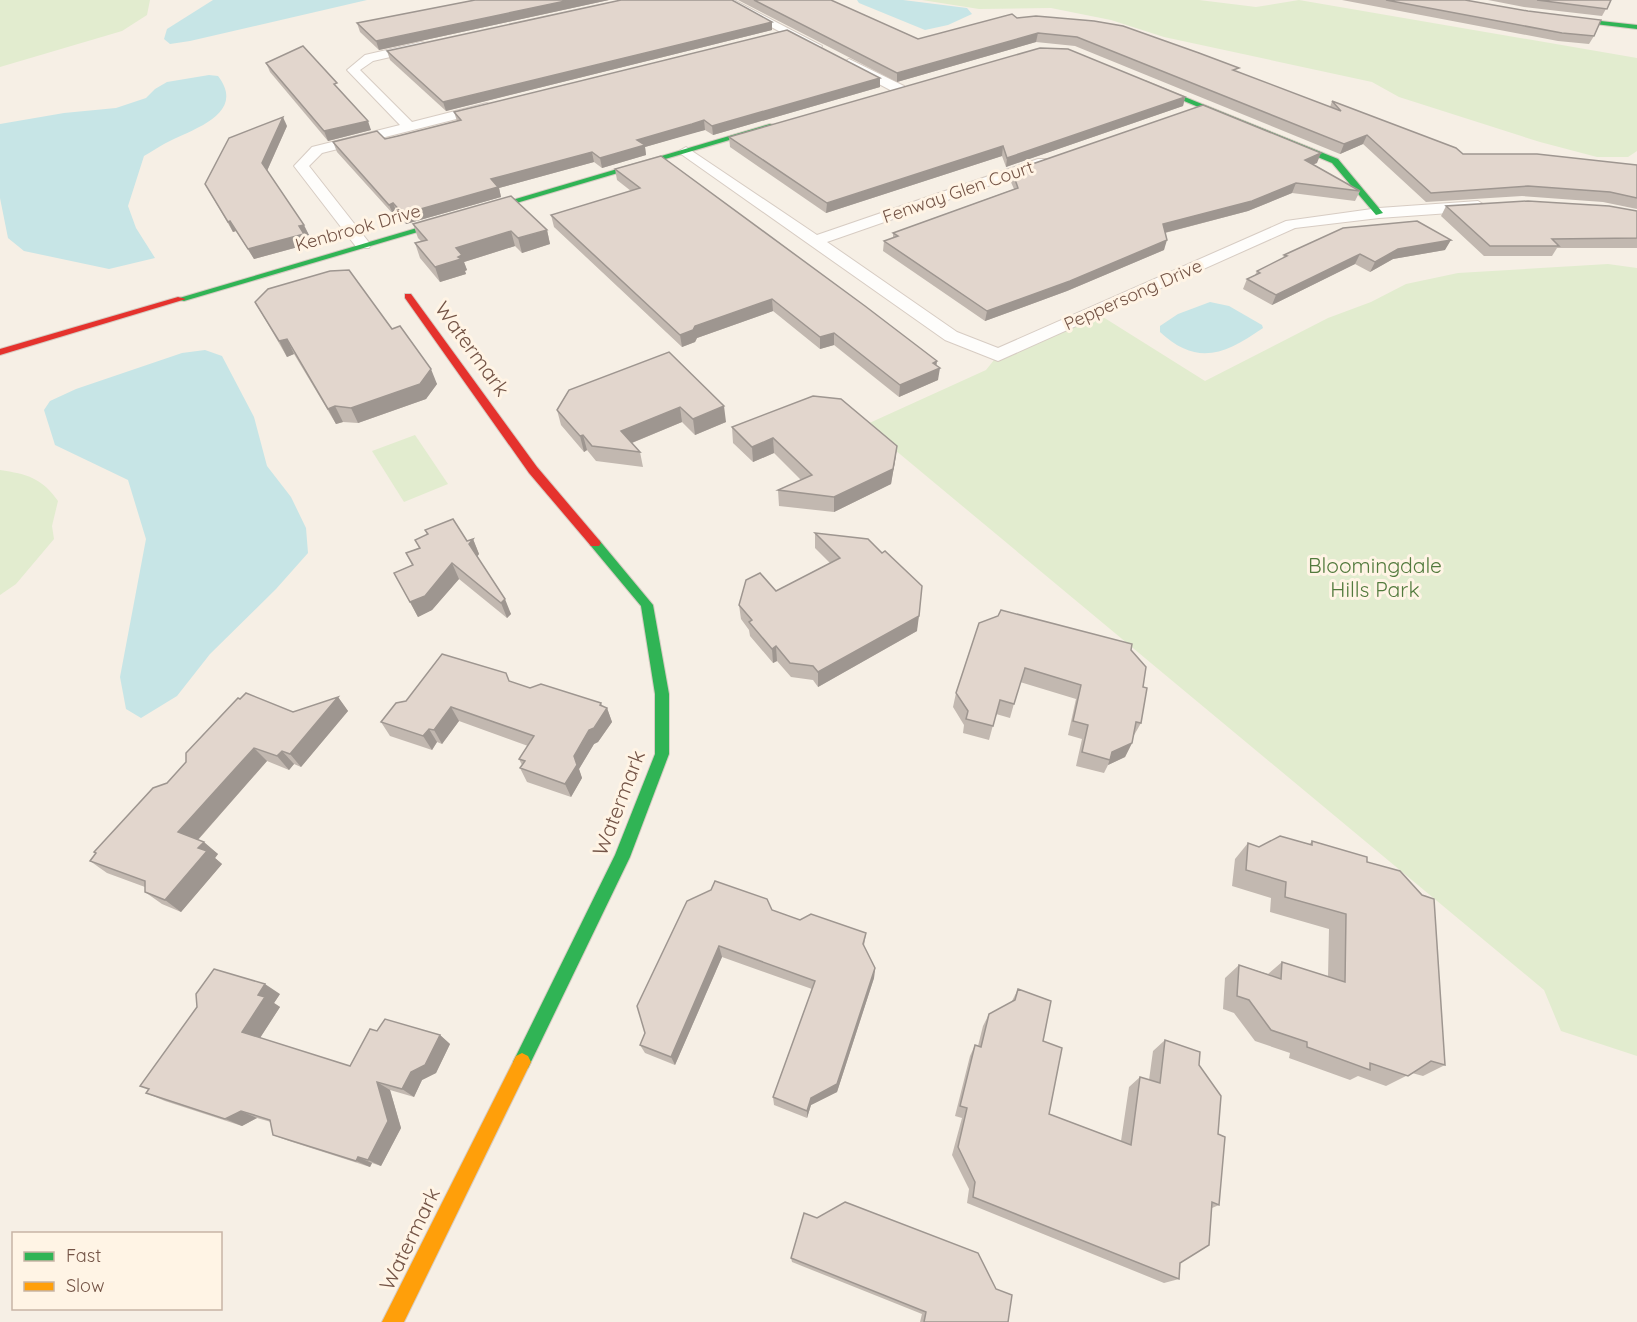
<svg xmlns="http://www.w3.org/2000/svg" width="1637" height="1322" viewBox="0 0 1637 1322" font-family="Quicksand,sans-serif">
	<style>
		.green { fill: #e2eccf }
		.water { fill: #c7e5e6 }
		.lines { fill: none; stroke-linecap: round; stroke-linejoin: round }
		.street-casing { stroke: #d7ccc3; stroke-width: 2 }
		.fast-casing { stroke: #d6cbc2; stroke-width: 2 }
		.slow-casing { stroke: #d6cbc2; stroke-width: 2 }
		.jam-casing { stroke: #d6cbc2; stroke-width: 2 }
		.street { fill: #fefdfb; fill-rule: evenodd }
		.fast { fill: #30b455; fill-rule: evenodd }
		.slow { fill: #ff9f0a; fill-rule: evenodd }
		.jam { fill: #e5322d; fill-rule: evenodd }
		.wall { fill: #c2b8b0 }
		.shaded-wall { fill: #9e9690 }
		.building { fill: #e2d6cd; stroke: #9e9690; stroke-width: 1.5 }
		.labels { text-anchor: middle; stroke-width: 6; stroke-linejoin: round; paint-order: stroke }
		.far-street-label { font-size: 18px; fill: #745446; stroke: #fff4e5 }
		.street-label { font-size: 21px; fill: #745446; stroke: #fff4e5 }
		.park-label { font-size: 21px; fill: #527a3d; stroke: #fff4e5 }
	</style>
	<rect width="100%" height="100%" fill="#f6efe5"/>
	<g class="green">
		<polygon points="0,0 150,0 147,15 122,31 0,67"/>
		<polygon points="922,0 1199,0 1256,7 1299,0 1637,58 1637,151 1628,157 1597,157 1540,142 1399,97 1372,82 1164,37 1111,20 1051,8 979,9"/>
		<polygon points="1608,264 1637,268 1637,1056 1561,1031 1544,990 865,425 986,370 998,355 1095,312 1205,381 1328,318 1371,302 1406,284 1458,273"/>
		<polygon points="415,435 448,484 404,502 372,451"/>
		<path d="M0,470c27,4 42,8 58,31l-6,25 2,13 -38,45 -16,11z"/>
	</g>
	<g class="water">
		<polygon points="213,0 367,0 190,41 170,44 164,39 167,29"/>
		<polygon points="857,0 903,0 967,8 972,14 948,25 925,30 859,3"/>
		<path d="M209,75l9,1c30,39 -29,54 -54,68 -7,4 -13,8 -20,12l-16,50 8,22 19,30 -46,11 -85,-18 -16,-13 -8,-40v-74l64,-11 52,-5 30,-10 9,-9 12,-7z"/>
		<path d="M1210,302l19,4 33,19 1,3c-38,26 -65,39 -103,4v-6l18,-12z"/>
		<polygon points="205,350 222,356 254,417 267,466 291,497 306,528 308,553 276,589 210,654 177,696 141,718 126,709 120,677 146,539 128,480 55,445 44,410 50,401 76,389 182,353"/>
	</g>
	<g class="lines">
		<g class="street-casing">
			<g id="street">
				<polygon points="721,0 734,0 822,46 820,49 812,49"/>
				<polygon points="421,42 425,43 425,49 373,61 360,70 412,122 487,103 494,107 492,110 322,153 309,166 371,245 369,248 357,248 294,166 312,147 400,125 347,70 365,55"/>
				<polygon points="849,59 904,86 905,89 904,92 894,92 845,66 843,63"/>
				<polygon points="686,147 817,235 1038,159 1048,159 1050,162 1048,165 827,242 957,332 998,348 1286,221 1379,208 1478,201 1486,206 1478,211 1379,218 1295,228 998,361 945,340 681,154 679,151"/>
			</g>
		</g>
		<g class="fast-casing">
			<g id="fast">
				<polygon points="1555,16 1637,25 1637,29 1553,19"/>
				<polygon points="1141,81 1145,81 1338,159 1383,213 1376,215 1332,163 1141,83"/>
				<polygon points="770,124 777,126 184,301 176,299"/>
				<polygon points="595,539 599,540 653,605 669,694 669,754 630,857 528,1068 522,1071 516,1068 513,1062 516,1056 615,855 655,754 655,694 641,606 591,546 589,543"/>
			</g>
		</g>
		<g class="slow-casing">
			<polygon id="slow" points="522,1053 528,1056 531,1062 528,1068 404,1322 382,1322 516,1056"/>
		</g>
		<g class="jam-casing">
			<g id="jam">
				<polygon points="405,294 411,294 537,467 599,540 601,543 599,546 591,546 529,473 405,298"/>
				<polygon points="178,297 186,299 0,355 0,349"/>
			</g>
		</g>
		<use href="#street" class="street"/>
		<use href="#fast" class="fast"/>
		<use href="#slow" class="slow"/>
		<use href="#jam" class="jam"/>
	</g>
	<g class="wall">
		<polygon points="475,0 609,0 379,50 360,32 357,23"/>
		<polygon points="738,0 831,0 918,39 1017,18 1237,72 1330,107 1332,101 1463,154 1637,165 1637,209 1603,202 1522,196 1426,202 1363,144 1340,154 1075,46 1036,42 897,82"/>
		<polygon points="1342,0 1465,0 1594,36 1589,44 1558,41"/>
		<polygon points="1488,0 1611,0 1602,16 1524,7"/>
		<polygon points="772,22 772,30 446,111 390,60 387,51"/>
		<polygon points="266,63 340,90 371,130 328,141 270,72"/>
		<polygon points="880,78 880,87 713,135 705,130 692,133 645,147 646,155 602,168 594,162 499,188 501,197 406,224 397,213 393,214 337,152 333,142 385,139 457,121 454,112"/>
		<polygon points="1185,97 1183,106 1006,167 1002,156 826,213 730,147 729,137"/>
		<polygon points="287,126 267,171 309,235 305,236 309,244 254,259 236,231 233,232 205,184"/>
		<polygon points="1317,163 1313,164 1360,191 1355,201 1292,193 1248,211 1165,233 1164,250 1067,291 985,321 883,251 884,241 893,238 893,233 1014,189 1010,180 1012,171"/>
		<polygon points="615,169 937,366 938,380 899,397 834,345 820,349 773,311 697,338 695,342 682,347 554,227 551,215 631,191 617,180"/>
		<polygon points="1446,206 1637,211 1637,248 1557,248 1552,256 1484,256 1441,216"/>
		<polygon points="413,224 547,230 550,244 522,253 515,246 464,262 467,270 465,271 466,274 440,282 420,258 415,243 421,241 418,238"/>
		<polygon points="1445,250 1393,259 1370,272 1355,264 1272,305 1243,289 1247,279 1255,275 1257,271 1283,258 1284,255"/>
		<polygon points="255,302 392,329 437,384 426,399 358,423 343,422 336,424 294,354 287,357"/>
		<polygon points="669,352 726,422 695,435 682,422 632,443 640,452 643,467 596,461 587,450 584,452 561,425 557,410"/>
		<polygon points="732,427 897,446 895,461 891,484 834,512 779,506 778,490 801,480 774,453 753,462 733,443"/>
		<polygon points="425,530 467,541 473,539 479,554 477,557 511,614 507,618 459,579 432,610 418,617 394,573 412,565 406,553 419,548 415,540 427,535"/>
		<polygon points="815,533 917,631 818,687 813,680 791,677 777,661 773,663 750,636 749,630 741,619 739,605 776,591 830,563 815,548"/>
		<polygon points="979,623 1131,650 1143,687 1141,723 1133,737 1132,743 1125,757 1108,765 1104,773 1076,766 1082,739 1068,735 1076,699 1020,682 1010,718 996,714 989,740 963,733 964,725 953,707 956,693"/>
		<polygon points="510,682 530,688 607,708 612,722 598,742 594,744 579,769 582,778 571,797 527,782 520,768 522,765 519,759 528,746 459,721 442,744 437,742 432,750 390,736 381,722"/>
		<polygon points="338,697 348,711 301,767 294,764 289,770 267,761 198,840 218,854 215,858 222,864 181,912 162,904 145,892 145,887 107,873 90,861 167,783 186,762 293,712"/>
		<polygon points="1312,841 1367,862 1445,1065 1423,1076 1412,1073 1386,1086 1358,1076 1350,1080 1289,1058 1290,1053 1255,1041 1234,1013 1223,1009 1225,978 1239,965 1268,974 1282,962 1328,977 1329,929 1270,912 1271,898 1232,886 1235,859 1248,843 1259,847 1309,845"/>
		<polygon points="687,901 772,910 800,920 866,933 864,946 875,968 874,978 837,1092 811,1105 807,1118 774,1105 773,1097 812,989 722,957 675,1065 645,1053 640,1045 645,1033"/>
		<polygon points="1018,989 1043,1041 1049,1114 1121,1141 1129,1087 1140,1077 1149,1080 1153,1051 1165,1040 1199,1065 1218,1134 1219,1205 1212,1208 1180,1263 1179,1279 1164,1283 967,1203 969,1189 952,1155 962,1118 955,1116 970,1056 975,1045 978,1046 983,1026 989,1014 1011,1003"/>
		<polygon points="280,994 274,1003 280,1007 260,1038 350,1066 377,1031 440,1035 450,1044 436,1073 422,1080 414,1097 390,1090 401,1128 381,1166 372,1163 370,1167 289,1141 273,1135 271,1122 257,1118 242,1126 165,1101 146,1093 148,1089 140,1086"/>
		<polygon points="791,1258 1008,1322 920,1322 922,1314 792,1262"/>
	</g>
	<g class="shaded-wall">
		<polygon points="570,0 609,0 379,50 376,41"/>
		<polygon points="772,22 772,30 446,111 443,102"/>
		<polygon points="1038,33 1036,42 897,82 897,73"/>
		<polygon points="880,78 880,87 713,135 712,126"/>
		<polygon points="1185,97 1183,106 1006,167 1007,158"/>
		<polygon points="283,117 287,126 266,173 262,163"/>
		<polygon points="704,120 705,130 645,147 646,155 602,168 600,158 637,140"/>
		<polygon points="368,121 371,130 328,141 324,131"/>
		<polygon points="1367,135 1363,144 1340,154 1344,144"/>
		<polygon points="1003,146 1002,156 826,213 827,203"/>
		<polygon points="592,152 594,162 499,188 501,197 406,224 403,214 491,179"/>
		<polygon points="1321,153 1317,163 1302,169 1305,160"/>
		<polygon points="1296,183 1292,193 1248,211 1160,234 1163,224"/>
		<polygon points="393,203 397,213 393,214 389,205"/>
		<polygon points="230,221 236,231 233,232 228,222"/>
		<polygon points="304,225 309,235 305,236 309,244 254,259 248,249 299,226"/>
		<polygon points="547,230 550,244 522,253 518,238"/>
		<polygon points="511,231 515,246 464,262 467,270 465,271 466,274 440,282 435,267 456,248"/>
		<polygon points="1167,240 1164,250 1067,291 985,321 987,311"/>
		<polygon points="1451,240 1445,250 1393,259 1370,272 1375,262 1398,249"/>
		<polygon points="1360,254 1355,264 1272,305 1276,295"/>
		<polygon points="772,299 773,311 697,338 695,342 682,347 680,335 695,326"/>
		<polygon points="834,333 834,345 820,349 820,337"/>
		<polygon points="287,339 294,354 287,357 279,341"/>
		<polygon points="937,361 936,369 940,368 938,380 899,397 900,385"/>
		<polygon points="431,369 437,384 426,399 358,423 351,408"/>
		<polygon points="335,406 343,422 336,424 328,409"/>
		<polygon points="724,406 726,422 695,435 693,419"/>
		<polygon points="680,407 682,422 624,446 621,431"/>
		<polygon points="583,435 587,450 584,452 580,436"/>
		<polygon points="773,438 774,453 753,462 752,447"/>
		<polygon points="897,446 895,461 891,484 834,512 834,497"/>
		<polygon points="473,539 479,554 475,559 469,544"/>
		<polygon points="452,563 459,579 432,610 418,617 410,602"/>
		<polygon points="505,599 511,614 507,618 501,603"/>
		<polygon points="919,616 917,631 818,687 818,672"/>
		<polygon points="776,646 777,661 773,663 772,649"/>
		<polygon points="338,697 348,711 301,767 290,754"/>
		<polygon points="601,703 604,712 607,708 612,722 598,742 594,744 579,769 582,778 571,797 565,784 574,756"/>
		<polygon points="451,707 459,721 442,744 434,730"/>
		<polygon points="429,729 437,742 432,750 423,736"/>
		<polygon points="1132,743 1125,757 1108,765 1112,752"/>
		<polygon points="254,748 267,761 194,844 178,832"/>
		<polygon points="282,751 294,764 289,770 277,756"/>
		<polygon points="204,842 218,854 215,858 222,864 181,912 165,900 198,848"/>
		<polygon points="719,946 722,957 675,1065 671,1057"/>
		<polygon points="875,968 874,978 837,1092 811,1105 807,1118 807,1111 811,1098"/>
		<polygon points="265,984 280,994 274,1003 280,1007 258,1041 242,1032 258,995"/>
		<polygon points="440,1035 450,1044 436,1073 422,1080 414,1097 402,1089 411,1072"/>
		<polygon points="377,1082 390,1090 401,1128 381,1166 368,1160"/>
		<polygon points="241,1111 257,1118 242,1126 225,1119"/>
		<polygon points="358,1157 372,1163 370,1167 356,1161"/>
	</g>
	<g class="building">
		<polygon points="475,0 570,0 376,41 357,23"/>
		<polygon points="621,0 732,0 772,22 443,102 387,51"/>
		<polygon points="754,0 831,0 918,39 1012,14 1017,18 1036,16 1094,21 1123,26 1199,53 1239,68 1233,70 1341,111 1332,101 1456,148 1463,154 1537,154 1637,165 1637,198 1610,192 1528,186 1431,193 1367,135 1344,144 1077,37 1038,33 897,73"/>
		<polygon points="1386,0 1465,0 1528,11 1601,20 1594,36 1562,33"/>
		<polygon points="1537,0 1611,0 1607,9"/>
		<polygon points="787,30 880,78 712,126 704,120 692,124 637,140 645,145 600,158 592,152 491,179 498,187 403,214 393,203 389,205 333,142 377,131 385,139 398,136 461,120 454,112"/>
		<polygon points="303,46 337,83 334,84 368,121 324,131 266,63"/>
		<polygon points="1040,48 1068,49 1185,97 1007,158 1003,146 827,203 729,137"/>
		<polygon points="1203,105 1321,153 1305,160 1360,191 1296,183 1252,201 1163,224 1167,240 1070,281 987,311 884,241 898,236 893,233 1018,188 1012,171"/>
		<polygon points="283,117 262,163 304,225 299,226 304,234 248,249 230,221 228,222 205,184 229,138"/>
		<polygon points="661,156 865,306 937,361 933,363 940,368 900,385 834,333 820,337 772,299 695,326 693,330 680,335 551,215 640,188 615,169"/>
		<polygon points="511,196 547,230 518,238 511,231 456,248 462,255 458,257 461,259 435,267 415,243 427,240 413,224"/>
		<polygon points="1528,201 1609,206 1637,211 1637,238 1552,239 1559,246 1490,246 1446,206"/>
		<polygon points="1417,221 1451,240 1398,249 1375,262 1360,254 1276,295 1247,279 1260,273 1257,271 1287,256 1284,255 1343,228"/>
		<polygon points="349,270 392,329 400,326 431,369 420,384 351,408 335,406 328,409 287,339 279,341 255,302 268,289 330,271"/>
		<polygon points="669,352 724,406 693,419 680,407 621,431 640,452 592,446 583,435 580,436 557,410 569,390"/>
		<polygon points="813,396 841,399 897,446 893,469 834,497 778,490 812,475 773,438 752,447 732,427"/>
		<polygon points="453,519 467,541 473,539 469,544 505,599 501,603 452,563 425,596 410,602 394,573 413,565 406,553 420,548 415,540 428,534 425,530"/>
		<polygon points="815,533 868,539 882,553 885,551 922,586 919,616 818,672 813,666 790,663 776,646 772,649 749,622 752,620 739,605 746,580 760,573 776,591 840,558"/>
		<polygon points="1001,610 1132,644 1131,650 1146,667 1143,687 1147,688 1141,723 1136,722 1132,743 1112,752 1110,760 1082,752 1088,725 1073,721 1081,685 1025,668 1014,704 1000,700 993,726 966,719 968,711 956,693 979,623 998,616"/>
		<polygon points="442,654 506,673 509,681 530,688 541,684 601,703 600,705 607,708 594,728 589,730 574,756 577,765 565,784 520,768 525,761 519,759 534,736 451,707 434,730 429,729 423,736 381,722 396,703 406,701"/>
		<polygon points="246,693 293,712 338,697 290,754 282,751 277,756 254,748 178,832 204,842 198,848 207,851 165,900 145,892 145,881 90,861 96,853 94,852 153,788 167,783 186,762 186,753 238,698 240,699"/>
		<polygon points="1280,836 1312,845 1312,841 1367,857 1367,862 1400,871 1422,895 1434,899 1445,1065 1431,1061 1408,1076 1370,1063 1370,1070 1307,1047 1307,1042 1271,1030 1249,1000 1237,996 1239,965 1281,979 1282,962 1345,982 1346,914 1285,897 1286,882 1246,870 1248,843 1259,847"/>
		<polygon points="715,881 767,899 772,910 800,920 811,914 866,933 863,944 875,968 837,1084 811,1098 807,1111 773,1097 815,981 719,946 671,1057 640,1045 645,1033 637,1006 687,901 711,890"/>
		<polygon points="214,969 265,984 258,995 265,997 242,1032 350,1066 370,1029 377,1031 385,1019 440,1035 425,1065 411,1072 402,1089 377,1082 388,1121 368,1160 358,1157 356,1161 273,1135 270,1120 241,1111 225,1119 146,1093 149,1089 140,1086 197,1007 196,994"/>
		<polygon points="1018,989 1051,1001 1043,1041 1062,1048 1049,1114 1131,1145 1140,1077 1160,1083 1165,1040 1200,1052 1199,1065 1221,1096 1218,1134 1225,1137 1219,1205 1212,1202 1209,1245 1180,1263 1179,1279 973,1197 975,1182 958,1147 967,1108 960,1106 975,1045 981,1047 989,1014 1015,1000"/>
		<polygon points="845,1202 978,1253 996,1289 1012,1295 1008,1322 924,1322 926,1312 791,1258 804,1213 817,1218"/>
	</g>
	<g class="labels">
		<g class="far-street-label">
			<text transform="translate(958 192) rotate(-19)" y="6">Fenway Glen Court</text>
			<text transform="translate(358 228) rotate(-16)" y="6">Kenbrook Drive</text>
			<text transform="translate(1133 295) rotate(-24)" y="6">Peppersong Drive</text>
		</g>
		<g class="street-label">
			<text transform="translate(472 349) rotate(54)" y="7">Watermark</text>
			<text transform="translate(619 803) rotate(-69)" y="7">Watermark</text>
			<text transform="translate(410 1239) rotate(-64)" y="7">Watermark</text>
		</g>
		<g class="park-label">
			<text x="1375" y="573">Bloomingdale<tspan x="1375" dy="24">Hills Park</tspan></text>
		</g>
	</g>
	<rect x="12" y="1232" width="210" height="78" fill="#fff4e5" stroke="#c7b4a5" stroke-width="1.5"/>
	<rect x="24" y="1252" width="30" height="9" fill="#30b455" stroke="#c7b4a5" stroke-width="1.5"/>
	<text x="66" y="1262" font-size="18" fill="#745446">Fast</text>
	<rect x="24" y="1282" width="30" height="9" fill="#ff9f0a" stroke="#c7b4a5" stroke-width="1.5"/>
	<text x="66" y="1292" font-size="18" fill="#745446">Slow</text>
</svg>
